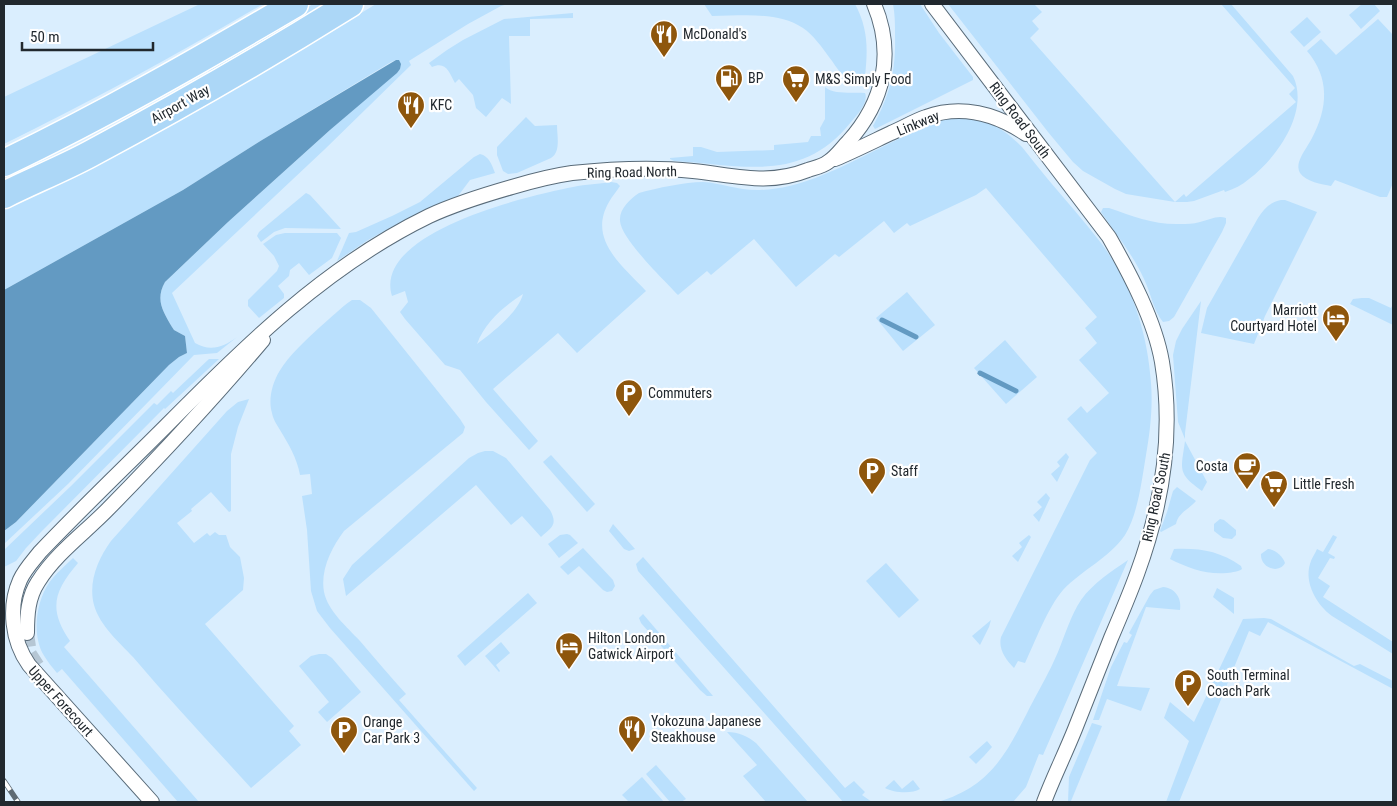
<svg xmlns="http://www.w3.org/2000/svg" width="1397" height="806" viewBox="0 0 1397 806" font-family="'Roboto Condensed',sans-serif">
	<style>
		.green { fill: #bae0fd; fill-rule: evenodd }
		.water { fill: #639ac2 }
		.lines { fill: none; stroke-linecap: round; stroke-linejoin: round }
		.stream { stroke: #639ac2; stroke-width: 5 }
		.street-tunnel { stroke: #b5c6d4; stroke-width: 14; stroke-dasharray: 14 7; stroke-linecap: butt }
		.street-casing { stroke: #596b79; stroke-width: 16 }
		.highway-casing { stroke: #fff; stroke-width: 29 }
		.street { stroke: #fff; stroke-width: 14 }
		.highway { stroke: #acd7f7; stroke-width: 26 }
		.rail-casing { stroke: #5e6a73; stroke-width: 5.5 }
		.rail { stroke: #fff; stroke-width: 4; stroke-dasharray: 11; stroke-linecap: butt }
		.labels { text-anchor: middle; stroke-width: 4.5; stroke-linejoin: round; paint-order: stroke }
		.poi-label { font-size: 14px; fill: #21282e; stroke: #fff; text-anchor: start }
		.street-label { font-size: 14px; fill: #21282e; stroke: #fff }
	</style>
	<rect width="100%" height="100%" fill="#daeefe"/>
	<g class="green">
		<path d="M200,4h63c-85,50 -171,97 -259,140v-47z"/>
		<polygon points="313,4 326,4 209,72 207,68"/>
		<path d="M376,4h132l-7,2 -33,18 -56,35 -3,2 2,4 -86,84 -153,144 23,50c15,9 29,4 42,-6l-20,16 -23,2 -126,129 -64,60v-13l12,-9 153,-157 10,-8 8,-4 -2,-17 -11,-6 -2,-3c-9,-16 -17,-27 -7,-45l63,-60 102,-92 70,-61 -4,-9 -5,2 -129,78 -79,50 -179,100v-84l159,-78 98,-54z"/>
		<path d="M704,4h151c13,24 13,45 10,72 -6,1 -13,4 -19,1 -7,-4 -12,-14 -17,-20 -7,-10 -16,-22 -26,-29 -26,-17 -61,-12 -91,-12z"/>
		<path d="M893,4h27l19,29 34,44v3l-98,49 -2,-3c17,-31 23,-55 22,-91 0,-10 0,-21 -2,-31z"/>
		<path d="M948,4h86l8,8 -10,9 7,8 -9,9 145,164 9,-8 2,3 110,-95 -7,-8 6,-6 -74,-84h10l62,72c17,35 -16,82 -44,103 -7,6 -15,10 -24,13l-1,-2 -30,11 -7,1h-12l-49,-8 -11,-5 -32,-18 -10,-9 -25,-30z"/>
		<polygon points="1362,4 1374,4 1380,11 1361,29 1349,15"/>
		<path d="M573,13v5l-43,1v17h-21l2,68 -9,-6 -16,19 -10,-9 -3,-13 -14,-16 -4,4c-6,-11 -9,-22 -23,-16l-3,-4 18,-13 16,-10 41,-21z"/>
		<polygon points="1307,17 1321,32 1304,47 1290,32"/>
		<path d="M1378,19l15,16v148l-6,14h-7l-45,-17 -4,6c-9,-2 -25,-4 -31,-13 -2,-3 -2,-8 -1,-11 3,-9 9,-16 13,-24 16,-30 18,-60 -5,-87l14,-12 15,16z"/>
		<path d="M825,87c9,8 28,5 40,6 4,9 -8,22 -14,29 -49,62 -109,43 -177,39l-4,-2v-1l23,-2v-9h8l16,5 57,-2v-5l34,-3 3,-6h10l-1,-8 5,-9z"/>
		<path d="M526,117l9,9 22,-1c0,11 4,27 -6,33l-34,15 -9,1 -5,-3 -6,-16v-8z"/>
		<path d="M954,118c31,0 46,7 68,29 17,22 35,43 53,64 12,15 25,29 35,45 25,37 38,83 41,127 2,24 -1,49 -5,72 -4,24 -8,59 -21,80 -16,23 -43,35 -62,55 -15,17 -28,52 -38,73l-7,-2 -4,7c-8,-8 -16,-19 -13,-31l89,-177 7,-7 -30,-34 14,-13 6,7 22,-20 -30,-33 18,-17 -12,-15 12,-11 -111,-129 -10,7 -66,31 -3,-3 -13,10 -10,-12 -45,36 -4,-3 -39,33 -42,-48 -43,36 -4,-4 -29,24c-13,-14 -57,-56 -58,-74 -1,-12 10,-22 19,-28 18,-5 46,-11 64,-11 19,1 37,9 57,8 38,-1 73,-19 108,-36 20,-10 41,-20 61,-30l13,-4z"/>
		<path d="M480,154c9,2 12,11 15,19l-25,7 -12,16 -59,27 -31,17 -31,21 12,-28 7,-1 36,-16 28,-14 54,-45z"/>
		<path d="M611,182l6,1 3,3c-3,5 -8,10 -11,16 -22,38 14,64 37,89l-69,62 -19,-20 -65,56 45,52 -9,9 -43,-48 -26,-32 -15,-5 -40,-46 -5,-7 8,-10 -3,-11 -13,5c-20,-64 139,-101 181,-109 13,-3 26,-3 38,-5zM523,294c-5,19 -30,38 -46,50 8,-22 27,-38 46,-50z"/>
		<polygon points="306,193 310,195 341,229 285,228 274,232 261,242 257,236 259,232"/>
		<path d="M1281,200h4l32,12 -52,104 -11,28 -53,-11 6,-25 51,-90c6,-9 12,-16 23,-18z"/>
		<path d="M1103,208h6c23,8 46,17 71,16 7,0 13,0 20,-2 9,-2 17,-7 26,-4v5l-4,9 -48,85 -5,4 -6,1c-10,-12 -12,-29 -19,-43 -11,-24 -28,-45 -43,-67z"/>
		<polygon points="285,233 337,233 341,238 332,258 309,275 299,263 290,270 289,276 278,286 284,294 284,298 259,318 248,306 248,300 277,271 279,266 274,256 263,244 276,235"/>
		<polygon points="907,292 935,325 903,351 876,318"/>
		<polygon points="1362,298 1369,298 1391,308 1393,304 1393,325 1350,304 1353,299"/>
		<path d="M352,300h8l11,8 89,111 5,8 -2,6 -119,98c-12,16 -24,39 -20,61 4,19 23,35 36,49 15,18 30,35 46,53l-7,6 78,88 -3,3 -144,-163 -13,-17 -6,-20 -4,-61 -5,-34 10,-2 -2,-20 -10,1c-3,-17 -11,-30 -20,-45 -3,-5 -7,-11 -8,-17 -4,-13 0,-29 7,-41 10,-17 26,-31 41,-45 11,-9 20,-19 32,-27z"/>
		<polygon points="1201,301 1185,433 1185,439 1178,422 1173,355 1176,341 1182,329"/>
		<polygon points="1005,340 1037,377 1006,404 974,368"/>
		<polygon points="209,359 219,359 165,409 164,408 41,532 26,548 16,561 4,567 4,550 71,486 154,403 157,405 171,391 173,393"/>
		<path d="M249,399l-11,28 -7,27v57l-2,1 -18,-20 -20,17 1,2 -15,12 17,20 13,-10 3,3 5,-4 4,3h7l4,12 10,10 4,21 -1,12 -38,34 89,102 -5,5 12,14 -50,43c-39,-43 -80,-86 -118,-131 -14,-15 -33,-31 -39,-52 -6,-23 4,-46 17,-64l116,-130 11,-9z"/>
		<path d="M1185,441l22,41 -5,9c-25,-18 -21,-21 -17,-50z"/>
		<path d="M485,451h8l13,7 44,52c8,15 2,17 -9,27l-19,-21 -11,9 -35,-40 -130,111 -3,-17 9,-14 117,-107 9,-5z"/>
		<polygon points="1066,453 1069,457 1057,482 1051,474 1060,466 1057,462"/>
		<polygon points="551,455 595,504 587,512 543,462"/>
		<path d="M1177,487l19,14c-7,8 -18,12 -20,23l-15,8 -1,-1 7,-19 6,-21z"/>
		<polygon points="1046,493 1050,498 1039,522 1033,515 1042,507 1037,502"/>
		<polygon points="1220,519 1224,520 1236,530 1236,535 1232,539 1223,538 1214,531 1214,524"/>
		<polygon points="613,524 635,549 629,551 624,549 609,531"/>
		<polygon points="567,534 570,535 578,543 559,558 548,544 560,535"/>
		<polygon points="1029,535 1031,537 1018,562 1012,556 1022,547 1019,543"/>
		<path d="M1333,535l4,2 -9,16 7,4 -1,2 -4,-1 -12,20 12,8 -7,11 70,45v12l-61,-38c-15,-11 -28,-33 -22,-52 1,-5 5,-10 7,-15l6,3z"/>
		<polygon points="583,548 613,580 615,586 612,591 607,592 603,590 579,566 568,575 560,567"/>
		<path d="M1174,549c27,-1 45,2 67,17l1,3c-4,3 -9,3 -15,4 -20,2 -39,-5 -57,-14z"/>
		<path d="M1268,549c6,0 15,7 17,14 -7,12 -25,4 -24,-9z"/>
		<polygon points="643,557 845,788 854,781 865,792 862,795 872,802 843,802 837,795 638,571 636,564"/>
		<path d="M73,558l5,5c-24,28 -30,46 -8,78l-6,6 135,155h-21l-116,-133 -5,4c-5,-6 -10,-12 -14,-19 -11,-20 -7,-52 6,-71 6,-9 16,-17 24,-25z"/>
		<path d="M1128,560l-85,195 -4,-1 -13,33 -13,15h-75c53,-16 69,-49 92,-95 10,-19 20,-36 28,-55 7,-17 13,-37 23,-52 12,-17 31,-29 47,-40z"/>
		<polygon points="886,563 919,600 899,618 866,581"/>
		<path d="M1163,587c12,1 19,11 17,23l-34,-3 -29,79 33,2 -9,23 -34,-12 -8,21h-6l18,-53 13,-25 3,1 5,-8 -3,-2 21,-38 4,-5z"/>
		<polygon points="1217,588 1234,598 1234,614 1213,597"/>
		<polygon points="528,593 537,603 465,666 457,656"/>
		<polygon points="643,614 713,696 707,696 700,690 641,623 639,618"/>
		<polygon points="1264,618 1271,619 1354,666 1360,664 1393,681 1393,689 1268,622 1260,636 1249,631 1179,802 1166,802 1189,741 1164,718 1170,702 1194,722 1243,619"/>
		<polygon points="991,620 989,627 980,645 972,636"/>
		<polygon points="501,642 510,653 496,665 500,671 499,672 485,656"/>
		<polygon points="319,654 326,654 332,658 361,692 327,722 318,712 329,702 299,666 311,656"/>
		<polygon points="1092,723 1102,726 1071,801 1068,802 1069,777"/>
		<path d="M727,732c12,0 20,4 29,11l52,59h-42l-23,-26 14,-11z"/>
		<polygon points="987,741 992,747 984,756 976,764 969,757"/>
		<polygon points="656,765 686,799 681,802 670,802 646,774"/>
		<polygon points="642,777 664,802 629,802 622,795"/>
		<path d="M894,780l8,9 11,-9 7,9c-8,5 -26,4 -35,-1z"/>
	</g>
	<path class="water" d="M396,60h3l2,4 -1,5 -3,4 -67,57 -102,92 -63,60c-10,18 -2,29 7,45l2,3 11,6 2,17 -8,4 -10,8 -153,157 -12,9v-241l179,-100 79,-50z"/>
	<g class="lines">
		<g class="stream">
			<polyline points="882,320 916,337"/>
			<polyline points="980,373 1016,391"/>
		</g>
		<polyline class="street-tunnel" points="27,633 30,654 39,668"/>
		<g class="street-casing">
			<g id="street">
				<path d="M932,4l177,233c21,37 46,84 53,125 12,72 0,144 -25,212 -8,22 -17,43 -26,64 -12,30 -24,61 -36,91 -10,25 -22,49 -31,73"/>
				<path d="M835,159c19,-8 37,-17 56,-26 12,-5 23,-12 35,-16 35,-13 70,-3 100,17"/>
				<path d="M27,633c0,-18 1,-36 11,-51 18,-29 48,-50 71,-74 53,-54 105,-110 154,-168"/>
				<path d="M152,802l-123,-137c-17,-24 -21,-58 -9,-85 5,-11 13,-19 20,-28 41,-43 84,-84 126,-126 79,-80 160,-160 263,-210 26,-12 55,-21 83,-29 20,-6 39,-11 60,-14 37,-4 84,-6 121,-2 41,4 75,15 115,-1 6,-2 15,-4 20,-8 8,-5 14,-14 20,-20 36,-40 47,-88 26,-138"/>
			</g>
		</g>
		<g class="highway-casing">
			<g id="highway">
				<path d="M4,163c100,-48 196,-103 291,-159"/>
				<path d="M4,195c28,-14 58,-26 86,-41 88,-47 175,-97 260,-150"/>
			</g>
		</g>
		<use href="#street" class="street"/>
		<use href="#highway" class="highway"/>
		<g class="rail-casing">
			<polyline id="rail" points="4,781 18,802"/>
		</g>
		<use href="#rail" class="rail"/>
	</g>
	<defs>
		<g id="restaurant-pin" transform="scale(1.4375)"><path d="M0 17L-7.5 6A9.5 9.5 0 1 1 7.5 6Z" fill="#8e560c" stroke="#fff"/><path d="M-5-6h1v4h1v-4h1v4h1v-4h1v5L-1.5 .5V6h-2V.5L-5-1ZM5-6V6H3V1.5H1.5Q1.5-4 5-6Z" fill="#fff"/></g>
		<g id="fuel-pin" transform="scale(1.4375)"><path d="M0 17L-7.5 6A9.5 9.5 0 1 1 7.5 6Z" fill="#8e560c" stroke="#fff"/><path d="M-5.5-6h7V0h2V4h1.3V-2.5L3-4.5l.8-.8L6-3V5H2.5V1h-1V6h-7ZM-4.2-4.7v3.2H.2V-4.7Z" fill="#fff"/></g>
		<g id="supermarket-pin" transform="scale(1.4375)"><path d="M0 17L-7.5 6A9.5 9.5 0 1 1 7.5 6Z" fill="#8e560c" stroke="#fff"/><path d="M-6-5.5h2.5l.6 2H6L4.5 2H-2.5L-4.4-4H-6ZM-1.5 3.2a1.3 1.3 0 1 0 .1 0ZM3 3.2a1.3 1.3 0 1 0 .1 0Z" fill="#fff"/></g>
		<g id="hotel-pin" transform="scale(1.4375)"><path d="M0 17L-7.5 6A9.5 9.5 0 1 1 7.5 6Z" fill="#8e560c" stroke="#fff"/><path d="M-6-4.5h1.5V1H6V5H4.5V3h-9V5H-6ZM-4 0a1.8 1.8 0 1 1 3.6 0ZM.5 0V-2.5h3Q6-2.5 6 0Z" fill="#fff"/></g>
		<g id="parking-pin" transform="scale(1.4375)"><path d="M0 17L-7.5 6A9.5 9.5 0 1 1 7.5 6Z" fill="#8e560c" stroke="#fff"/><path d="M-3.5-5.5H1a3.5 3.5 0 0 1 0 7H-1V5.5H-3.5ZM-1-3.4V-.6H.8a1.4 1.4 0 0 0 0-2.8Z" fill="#fff"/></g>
		<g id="cafe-pin" transform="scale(1.4375)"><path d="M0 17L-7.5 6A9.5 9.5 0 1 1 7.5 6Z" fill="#8e560c" stroke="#fff"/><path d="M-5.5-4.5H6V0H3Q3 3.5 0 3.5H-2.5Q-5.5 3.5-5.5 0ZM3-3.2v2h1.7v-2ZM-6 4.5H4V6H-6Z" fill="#fff"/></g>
	</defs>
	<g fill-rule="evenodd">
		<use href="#restaurant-pin" x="664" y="34"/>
		<use href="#fuel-pin" x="729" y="78"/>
		<use href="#supermarket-pin" x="796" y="79"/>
		<use href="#restaurant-pin" x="411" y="105"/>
		<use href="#hotel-pin" x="1336" y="318"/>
		<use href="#parking-pin" x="629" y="393"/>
		<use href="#cafe-pin" x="1247" y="466"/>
		<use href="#parking-pin" x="872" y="471"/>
		<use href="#supermarket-pin" x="1274" y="484"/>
		<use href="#hotel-pin" x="569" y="646"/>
		<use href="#parking-pin" x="1188" y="683"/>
		<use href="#restaurant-pin" x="632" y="729"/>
		<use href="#parking-pin" x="344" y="730"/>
	</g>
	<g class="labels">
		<g class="poi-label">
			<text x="683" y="39">McDonald's</text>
			<text x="748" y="83">BP</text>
			<text x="815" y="84">M&amp;S Simply Food</text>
			<text x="430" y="110">KFC</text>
			<text x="1317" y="315" text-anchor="end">Marriott<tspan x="1317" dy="16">Courtyard Hotel</tspan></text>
			<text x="648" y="398">Commuters</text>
			<text x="1228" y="471" text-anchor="end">Costa</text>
			<text x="891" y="476">Staff</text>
			<text x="1293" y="489">Little Fresh</text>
			<text x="588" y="643">Hilton London<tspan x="588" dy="16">Gatwick Airport</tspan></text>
			<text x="1207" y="680">South Terminal<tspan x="1207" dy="16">Coach Park</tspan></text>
			<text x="651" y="726">Yokozuna Japanese<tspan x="651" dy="16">Steakhouse</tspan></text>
			<text x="363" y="727">Orange<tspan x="363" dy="16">Car Park 3</tspan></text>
		</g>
		<g class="street-label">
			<text transform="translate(180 104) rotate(-29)" y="5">Airport Way</text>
			<text transform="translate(1020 120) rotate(53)" y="5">Ring Road South</text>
			<text transform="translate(918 123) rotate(-22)" y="5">Linkway</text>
			<text transform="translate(632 172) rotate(-1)" y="5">Ring Road North</text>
			<text transform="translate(1156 497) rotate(-78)" y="5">Ring Road South</text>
			<text transform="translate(61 701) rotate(48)" y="5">Upper Forecourt</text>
		</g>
	</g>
	<rect width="1397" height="806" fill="none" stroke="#21282e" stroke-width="10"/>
	<path d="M22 42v8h131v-8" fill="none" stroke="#21282e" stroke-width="2.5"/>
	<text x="30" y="42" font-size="15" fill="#21282e" stroke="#ffffff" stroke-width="4" paint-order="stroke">50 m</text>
</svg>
